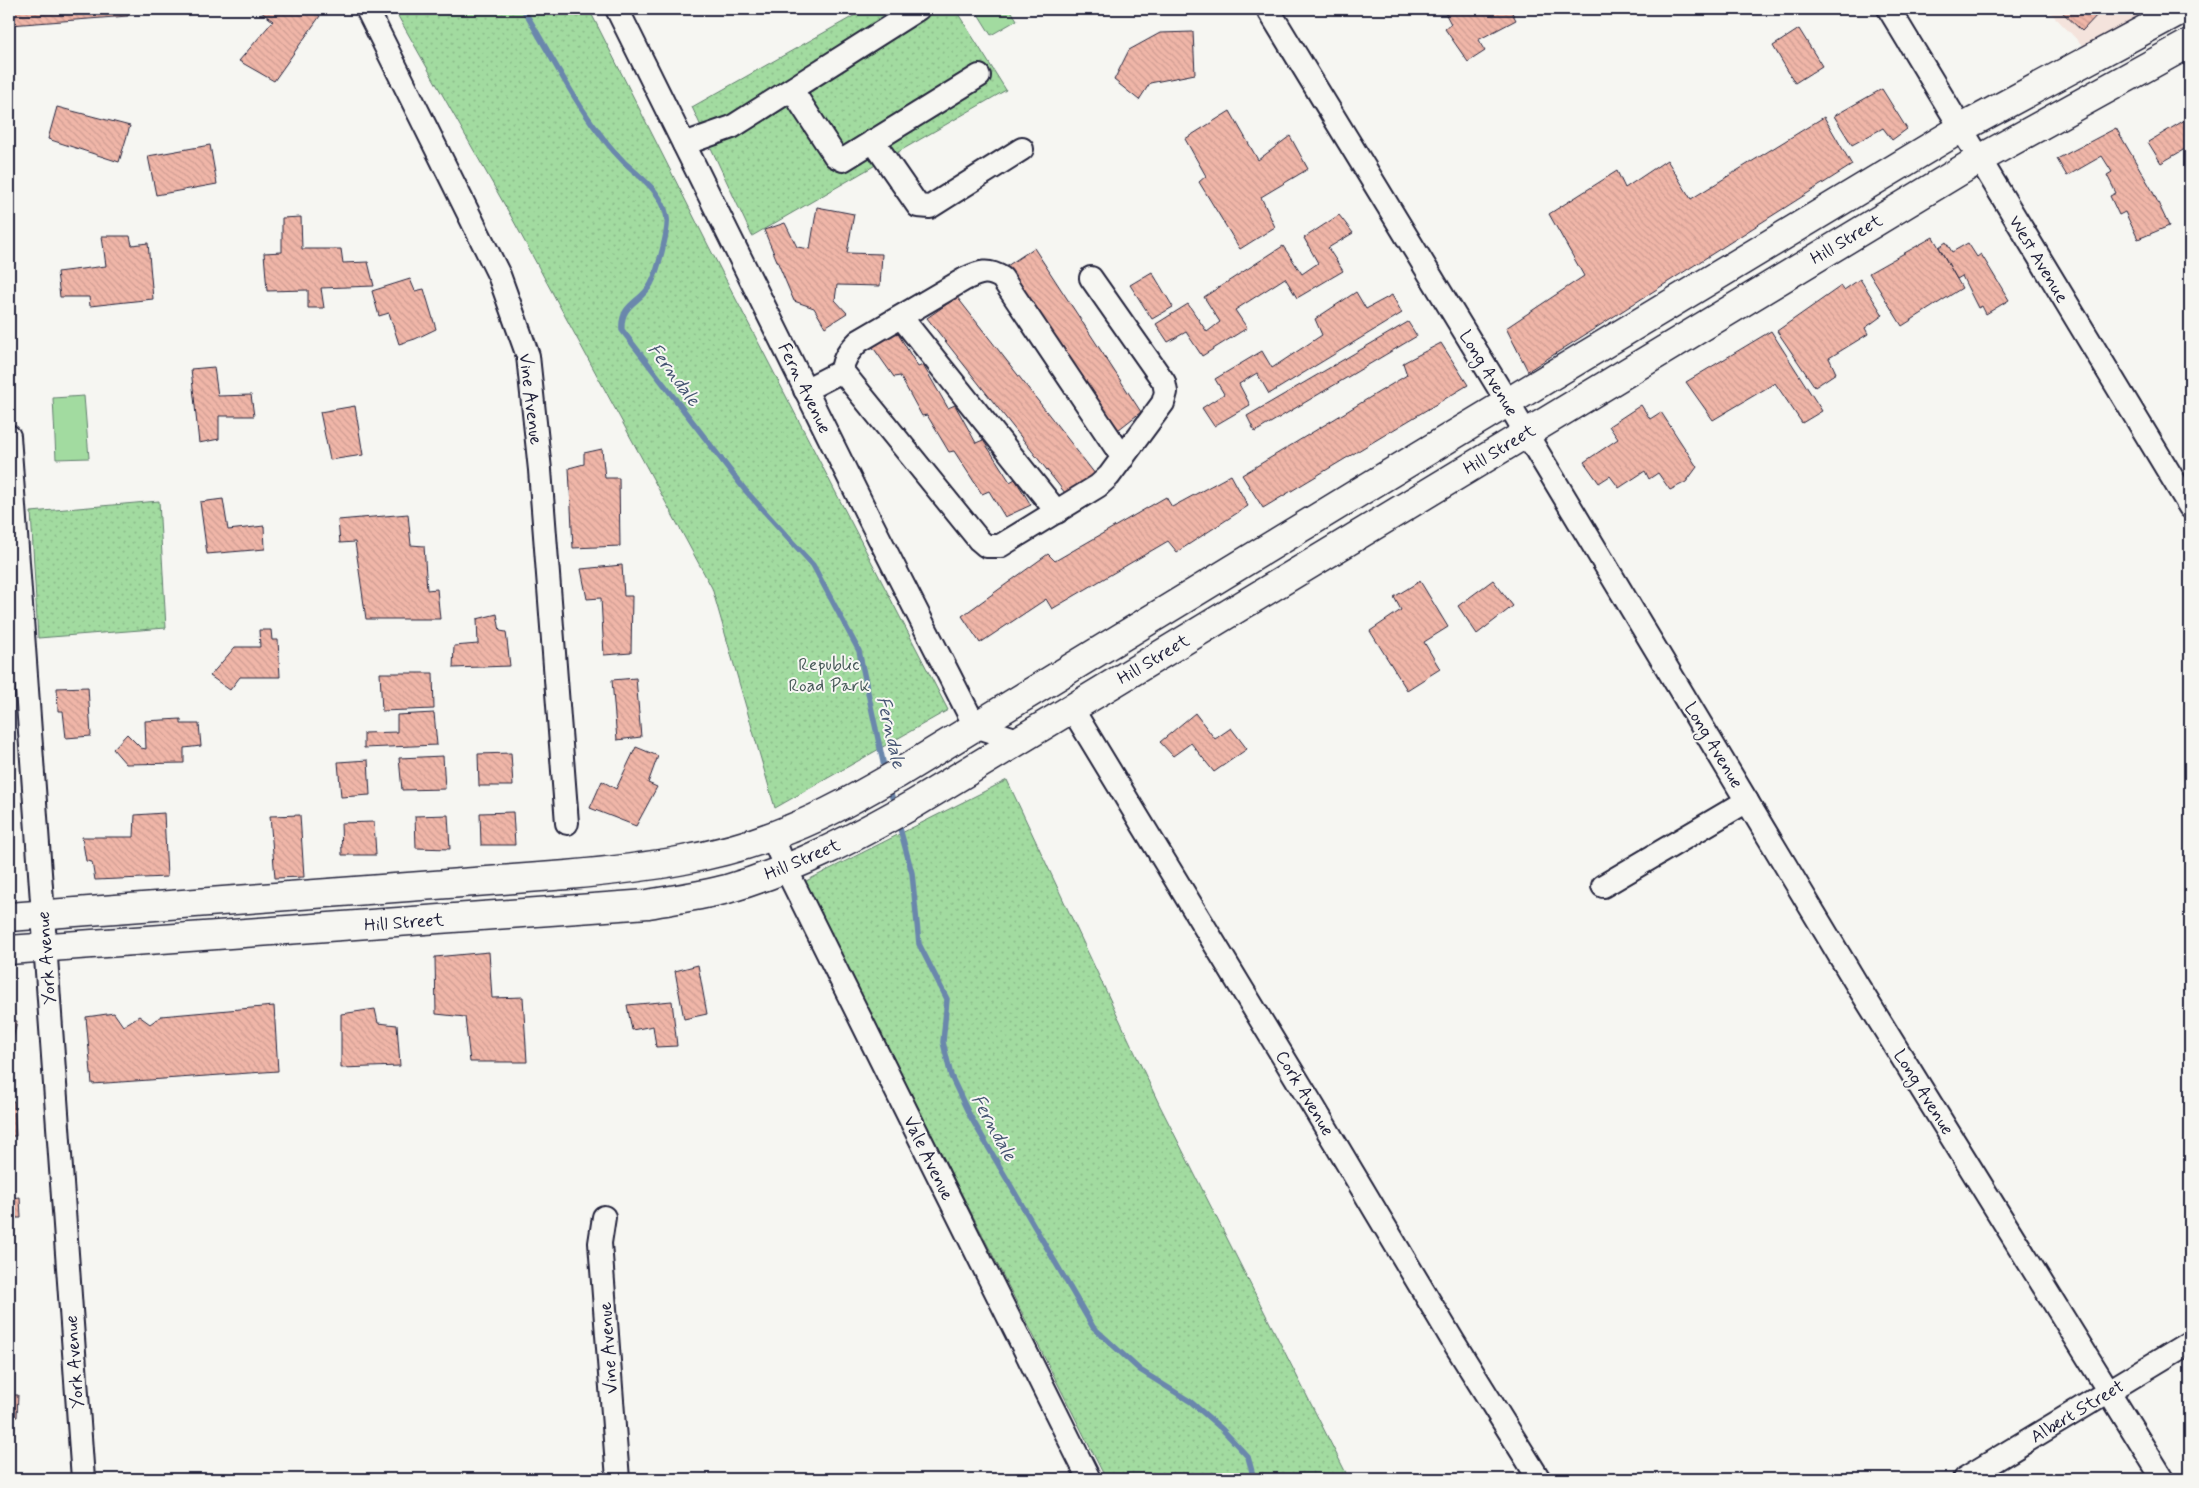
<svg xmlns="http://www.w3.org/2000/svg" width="2199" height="1488" viewBox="0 0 2199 1488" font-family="Mynerve,sans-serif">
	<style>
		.built { fill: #f4e3dc }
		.green { fill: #a2dba0; stroke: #627e6e }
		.park { fill: url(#park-dots); stroke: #627e6e }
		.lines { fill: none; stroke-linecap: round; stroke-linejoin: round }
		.stream { stroke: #6b87ac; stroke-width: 5.5 }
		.building { fill: url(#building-back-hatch); stroke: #22223b }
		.street-casing { stroke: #22223b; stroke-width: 26 }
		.secondary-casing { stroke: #22223b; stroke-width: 31 }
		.street { stroke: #f6f6f2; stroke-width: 22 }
		.secondary { stroke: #f6f6f2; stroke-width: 28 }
		.labels { text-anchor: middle; stroke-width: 4; stroke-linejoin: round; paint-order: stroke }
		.street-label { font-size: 18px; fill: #22223b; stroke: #f6f6f2 }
		.park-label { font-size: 18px; fill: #485a59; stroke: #f6f6f2 }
		.water-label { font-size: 19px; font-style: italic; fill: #465573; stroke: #f6f6f2 }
	</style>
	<defs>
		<pattern id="park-dots" width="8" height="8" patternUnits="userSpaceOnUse" patternTransform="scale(1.25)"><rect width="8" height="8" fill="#a2dba0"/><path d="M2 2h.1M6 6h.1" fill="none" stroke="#8bbc8b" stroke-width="1.8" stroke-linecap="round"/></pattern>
		<pattern id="building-back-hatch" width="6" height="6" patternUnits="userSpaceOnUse" patternTransform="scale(1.25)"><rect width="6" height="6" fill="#f0b6a8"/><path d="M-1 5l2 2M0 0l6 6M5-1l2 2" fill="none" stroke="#ce9c92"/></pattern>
	</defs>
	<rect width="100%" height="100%" fill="#f6f6f2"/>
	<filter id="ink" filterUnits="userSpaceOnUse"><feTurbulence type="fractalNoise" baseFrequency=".02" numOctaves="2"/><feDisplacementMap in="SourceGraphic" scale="10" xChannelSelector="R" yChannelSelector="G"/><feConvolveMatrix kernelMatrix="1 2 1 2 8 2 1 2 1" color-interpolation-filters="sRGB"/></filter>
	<g filter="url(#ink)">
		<polygon class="built" points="2047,9 2149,9 2089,52"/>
		<g class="green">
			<polygon points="975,9 1010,9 1017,20 991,35"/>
			<polygon points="84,396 89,458 56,459 53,398"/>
		</g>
		<g class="park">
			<polygon points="394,9 589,9 707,243 948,710 775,808 712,588 512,218"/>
			<polygon points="866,9 955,9 1006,90 752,236 692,107"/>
			<polygon points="159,501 166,628 38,638 31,512"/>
			<polygon points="1007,780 1159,1104 1349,1479 1106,1479 804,882"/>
		</g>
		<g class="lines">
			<g class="stream">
				<path d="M523,9c31,50 59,111 101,153 17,16 39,30 43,56 2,12 -10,55 -16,66 -10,19 -31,19 -29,46l123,160 68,75 46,86 26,120"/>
				<polyline points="889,787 895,807"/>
				<polyline points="898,821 912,873 919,944 947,999 943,1042 951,1076 969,1114 1093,1327 1140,1370 1191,1402 1222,1429 1248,1457 1254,1479"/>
			</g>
		</g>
		<g class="building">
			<polygon points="9,9 128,9 128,16 10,25"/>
			<polygon points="262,9 308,9 320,16 274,81 239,61 273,21 260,11"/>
			<polygon points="1443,9 1469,9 1471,12 1476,9 1510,9 1516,20 1478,40 1485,51 1468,62 1445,29 1451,24"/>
			<polygon points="2059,9 2096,9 2100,12 2082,31"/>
			<polygon points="1799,29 1822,66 1795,83 1773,46"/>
			<polygon points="1193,32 1195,74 1150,83 1139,100 1114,80 1129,50 1160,33"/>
			<polygon points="1882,89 1907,129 1892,140 1883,128 1852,145 1834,116"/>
			<polygon points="57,107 130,126 119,162 48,139"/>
			<polygon points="1230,111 1258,160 1290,136 1308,169 1261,197 1275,227 1240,249 1199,182 1206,176 1185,139"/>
			<polygon points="1824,117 1852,165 1528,371 1506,328 1584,276 1549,214 1617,171 1625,188 1667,160 1691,199"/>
			<polygon points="2190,117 2190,146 2161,163 2148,142"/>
			<polygon points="2116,128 2152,190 2169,226 2138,239 2125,212 2119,215 2110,196 2116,193 2107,175 2112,172 2102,156 2067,176 2057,159"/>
			<polygon points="210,145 217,184 156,195 148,156"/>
			<polygon points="817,207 854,214 847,253 882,254 880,286 837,285 835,300 847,313 825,327 814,308 794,301 764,230 785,223 797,247 810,249"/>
			<polygon points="1339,215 1353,233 1328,248 1343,271 1297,298 1285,278 1235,310 1247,328 1202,356 1186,332 1168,342 1156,324 1188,304 1207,332 1220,322 1204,297 1283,246 1302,274 1318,263 1304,238"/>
			<polygon points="301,217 302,249 341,249 343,263 368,262 374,286 321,288 324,308 308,308 308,290 267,291 264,253 282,252 282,218"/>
			<polygon points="102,236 130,236 132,245 148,243 153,299 90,306 89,297 60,297 57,272 106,266"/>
			<polygon points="1933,237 1962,288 1902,326 1869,273"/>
			<polygon points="1946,242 1952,252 1968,243 1977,257 1981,254 2009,300 1986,314 1982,306 1978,308 1962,276 1957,279 1939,247"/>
			<polygon points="1034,248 1141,412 1114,433 1004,268"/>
			<polygon points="1152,272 1173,307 1152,319 1130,285"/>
			<polygon points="410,279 415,291 424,289 436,329 415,339 399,344 389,313 379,316 372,291"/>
			<polygon points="1860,279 1883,315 1865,328 1868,334 1829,358 1836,373 1815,387 1777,331 1841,286 1844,290"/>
			<polygon points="1356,292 1366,309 1392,295 1402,313 1269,394 1257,373 1239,384 1250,405 1214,426 1202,408 1224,394 1215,379 1262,351 1272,368 1322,335 1315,319"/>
			<polygon points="957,297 1099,479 1069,498 927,318"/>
			<polygon points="1408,322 1417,336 1255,432 1247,416"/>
			<polygon points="894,327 918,367 923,365 948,408 955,405 976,443 983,440 1010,482 1015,479 1031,505 1005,517 989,491 982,494 954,451 949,452 927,415 922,416 900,376 894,377 867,339"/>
			<polygon points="1771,331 1822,411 1802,423 1775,383 1713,420 1686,382"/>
			<polygon points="1441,343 1468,385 1263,508 1242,475 1407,375 1403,363"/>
			<polygon points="214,367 218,396 251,395 254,416 219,416 219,439 199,443 191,369"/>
			<polygon points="1641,405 1650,419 1661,412 1697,467 1686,482 1670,490 1658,473 1649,479 1645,471 1619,488 1610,476 1599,483 1584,462 1618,439 1609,426"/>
			<polygon points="355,406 363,455 330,460 320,412"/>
			<polygon points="602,449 605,478 619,478 620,546 573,548 569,468 584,464 584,453"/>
			<polygon points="1231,475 1248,506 1177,552 1168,541 1052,609 1046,599 980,643 962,616 1048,554 1055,561 1166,497 1172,507"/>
			<polygon points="223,499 228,530 264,526 265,549 207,554 200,502"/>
			<polygon points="408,514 411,545 424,546 427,590 437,589 440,619 366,619 355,542 340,543 338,520"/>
			<polygon points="622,565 624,596 632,596 631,653 604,655 601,598 587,599 581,569"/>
			<polygon points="1493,580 1513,606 1477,634 1458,606"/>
			<polygon points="1420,581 1448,627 1424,642 1440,669 1407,690 1370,631 1401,610 1394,597"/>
			<polygon points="497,614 500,631 506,632 510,666 453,668 454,646 478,644 477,619"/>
			<polygon points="259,630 271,630 272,640 278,640 280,677 240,677 230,690 210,676 235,647 260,647"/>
			<polygon points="380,673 433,673 434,709 382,711"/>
			<polygon points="636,678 641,737 617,740 612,680"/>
			<polygon points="88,687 91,736 66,738 63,711 58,711 57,688"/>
			<polygon points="434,713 437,745 364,748 364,733 397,732 397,715"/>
			<polygon points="1195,713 1215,739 1231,728 1247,749 1214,772 1191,743 1173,756 1160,742"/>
			<polygon points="181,719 181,724 199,724 201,746 184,748 184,763 126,764 113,749 127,734 141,748 146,749 145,721"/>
			<polygon points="636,747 658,756 648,783 657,787 636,826 590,808 602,781 616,789"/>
			<polygon points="511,753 513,786 479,786 478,754"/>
			<polygon points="443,756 445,789 402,790 399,758"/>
			<polygon points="368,760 370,795 341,797 338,762"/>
			<polygon points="513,812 515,845 481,845 480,813"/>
			<polygon points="164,813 167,877 95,880 92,862 86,861 82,837 134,837 135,815"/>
			<polygon points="300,815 304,877 275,878 270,816"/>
			<polygon points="448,815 450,849 416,848 415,816"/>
			<polygon points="374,822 376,855 342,855 341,823"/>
			<polygon points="489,952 492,998 523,997 527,1062 470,1062 465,1017 436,1014 435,957"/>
			<polygon points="698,965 707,1014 684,1019 675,971"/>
			<polygon points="672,1001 677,1046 656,1047 653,1026 632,1030 627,1005"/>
			<polygon points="274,1006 278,1071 92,1084 86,1017 114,1013 123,1026 139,1016 150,1024 161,1016"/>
			<polygon points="375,1009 378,1023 397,1025 400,1066 341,1068 341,1014"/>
			<polygon points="9,1019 17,1021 11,1048 9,1048"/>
			<polygon points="9,1101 14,1101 16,1136 9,1136"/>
			<polygon points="20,1197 21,1218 9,1218 9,1198"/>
			<polygon points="9,1373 14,1373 14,1395 18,1395 17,1417 9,1417"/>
		</g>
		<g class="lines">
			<g class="street-casing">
				<g id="street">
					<polyline points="367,9 499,275 528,356 540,470 567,823"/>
					<polyline points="617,9 869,518 975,726 1018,740"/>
					<polyline points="1268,9 1508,403 1856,983 2163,1479"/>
					<polyline points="1889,9 2190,507"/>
					<polyline points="792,90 835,156 843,160 979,76"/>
					<polyline points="873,141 918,206 930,207 1022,149"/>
					<polyline points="684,144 732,127 918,9"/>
					<path d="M1091,278l73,104 2,10 -3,11 -54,73 -11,10 -98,60h-14l-7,-6 -137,-169c1,-13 8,-21 17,-30l106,-62c15,-7 23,-10 37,-1l121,180"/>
					<polyline points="901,317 1057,512"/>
					<polyline points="805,390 842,371"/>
					<polyline points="9,436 83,1479"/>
					<polyline points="1071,707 1313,1106 1453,1341 1539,1479"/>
					<polyline points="772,836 786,869 1089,1479"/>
					<polyline points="1603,886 1747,801"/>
					<polyline points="604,1217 600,1243 618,1479"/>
					<polyline points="1964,1479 2190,1342"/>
				</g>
			</g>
			<g class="secondary-casing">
				<g id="secondary">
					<path d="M9,917l558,-42c76,-7 152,-16 223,-46 38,-15 74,-36 109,-56l467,-285 594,-359 223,-120"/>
					<path d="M9,950l639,-46c26,-5 53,-8 79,-15 66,-19 127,-51 187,-85l1064,-644 212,-117"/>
				</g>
			</g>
			<use href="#street" class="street"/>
			<use href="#secondary" class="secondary"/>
		</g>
	</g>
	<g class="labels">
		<g class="street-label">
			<text transform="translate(1846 239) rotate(-31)" y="6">Hill Street</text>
			<text transform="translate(2039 259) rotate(59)" y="6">West Avenue</text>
			<text transform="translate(1489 373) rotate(59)" y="6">Long Avenue</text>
			<text transform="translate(805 388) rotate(64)" y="6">Fern Avenue</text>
			<text transform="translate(531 399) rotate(83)" y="6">Vine Avenue</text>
			<text transform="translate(1499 449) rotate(-31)" y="6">Hill Street</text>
			<text transform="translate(1153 659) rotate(-31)" y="6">Hill Street</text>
			<text transform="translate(1714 745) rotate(59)" y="6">Long Avenue</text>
			<text transform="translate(802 859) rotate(-23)" y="6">Hill Street</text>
			<text transform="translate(404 922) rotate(-4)" y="6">Hill Street</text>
			<text transform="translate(46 958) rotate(-94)" y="6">York Avenue</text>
			<text transform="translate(1924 1092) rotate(58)" y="6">Long Avenue</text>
			<text transform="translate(1305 1093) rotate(59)" y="6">Cork Avenue</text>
			<text transform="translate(929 1158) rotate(64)" y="6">Vale Avenue</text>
			<text transform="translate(608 1348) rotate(-94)" y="6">Vine Avenue</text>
			<text transform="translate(74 1362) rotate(-94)" y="6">York Avenue</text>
			<text transform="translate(2077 1411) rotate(-31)" y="6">Albert Street</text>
		</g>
		<g class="park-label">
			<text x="829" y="670">Republic<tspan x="829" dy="21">Road Park</tspan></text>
		</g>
		<g class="water-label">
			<text transform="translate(675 374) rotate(53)" y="7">Ferndale</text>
			<text transform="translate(892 732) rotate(77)" y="7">Ferndale</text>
			<text transform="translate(995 1127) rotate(61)" y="7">Ferndale</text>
		</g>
	</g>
	<rect width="2199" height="1488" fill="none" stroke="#f6f6f2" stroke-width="30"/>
	<rect x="15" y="15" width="2169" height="1458" fill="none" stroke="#22223b" stroke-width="2" filter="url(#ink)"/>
</svg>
